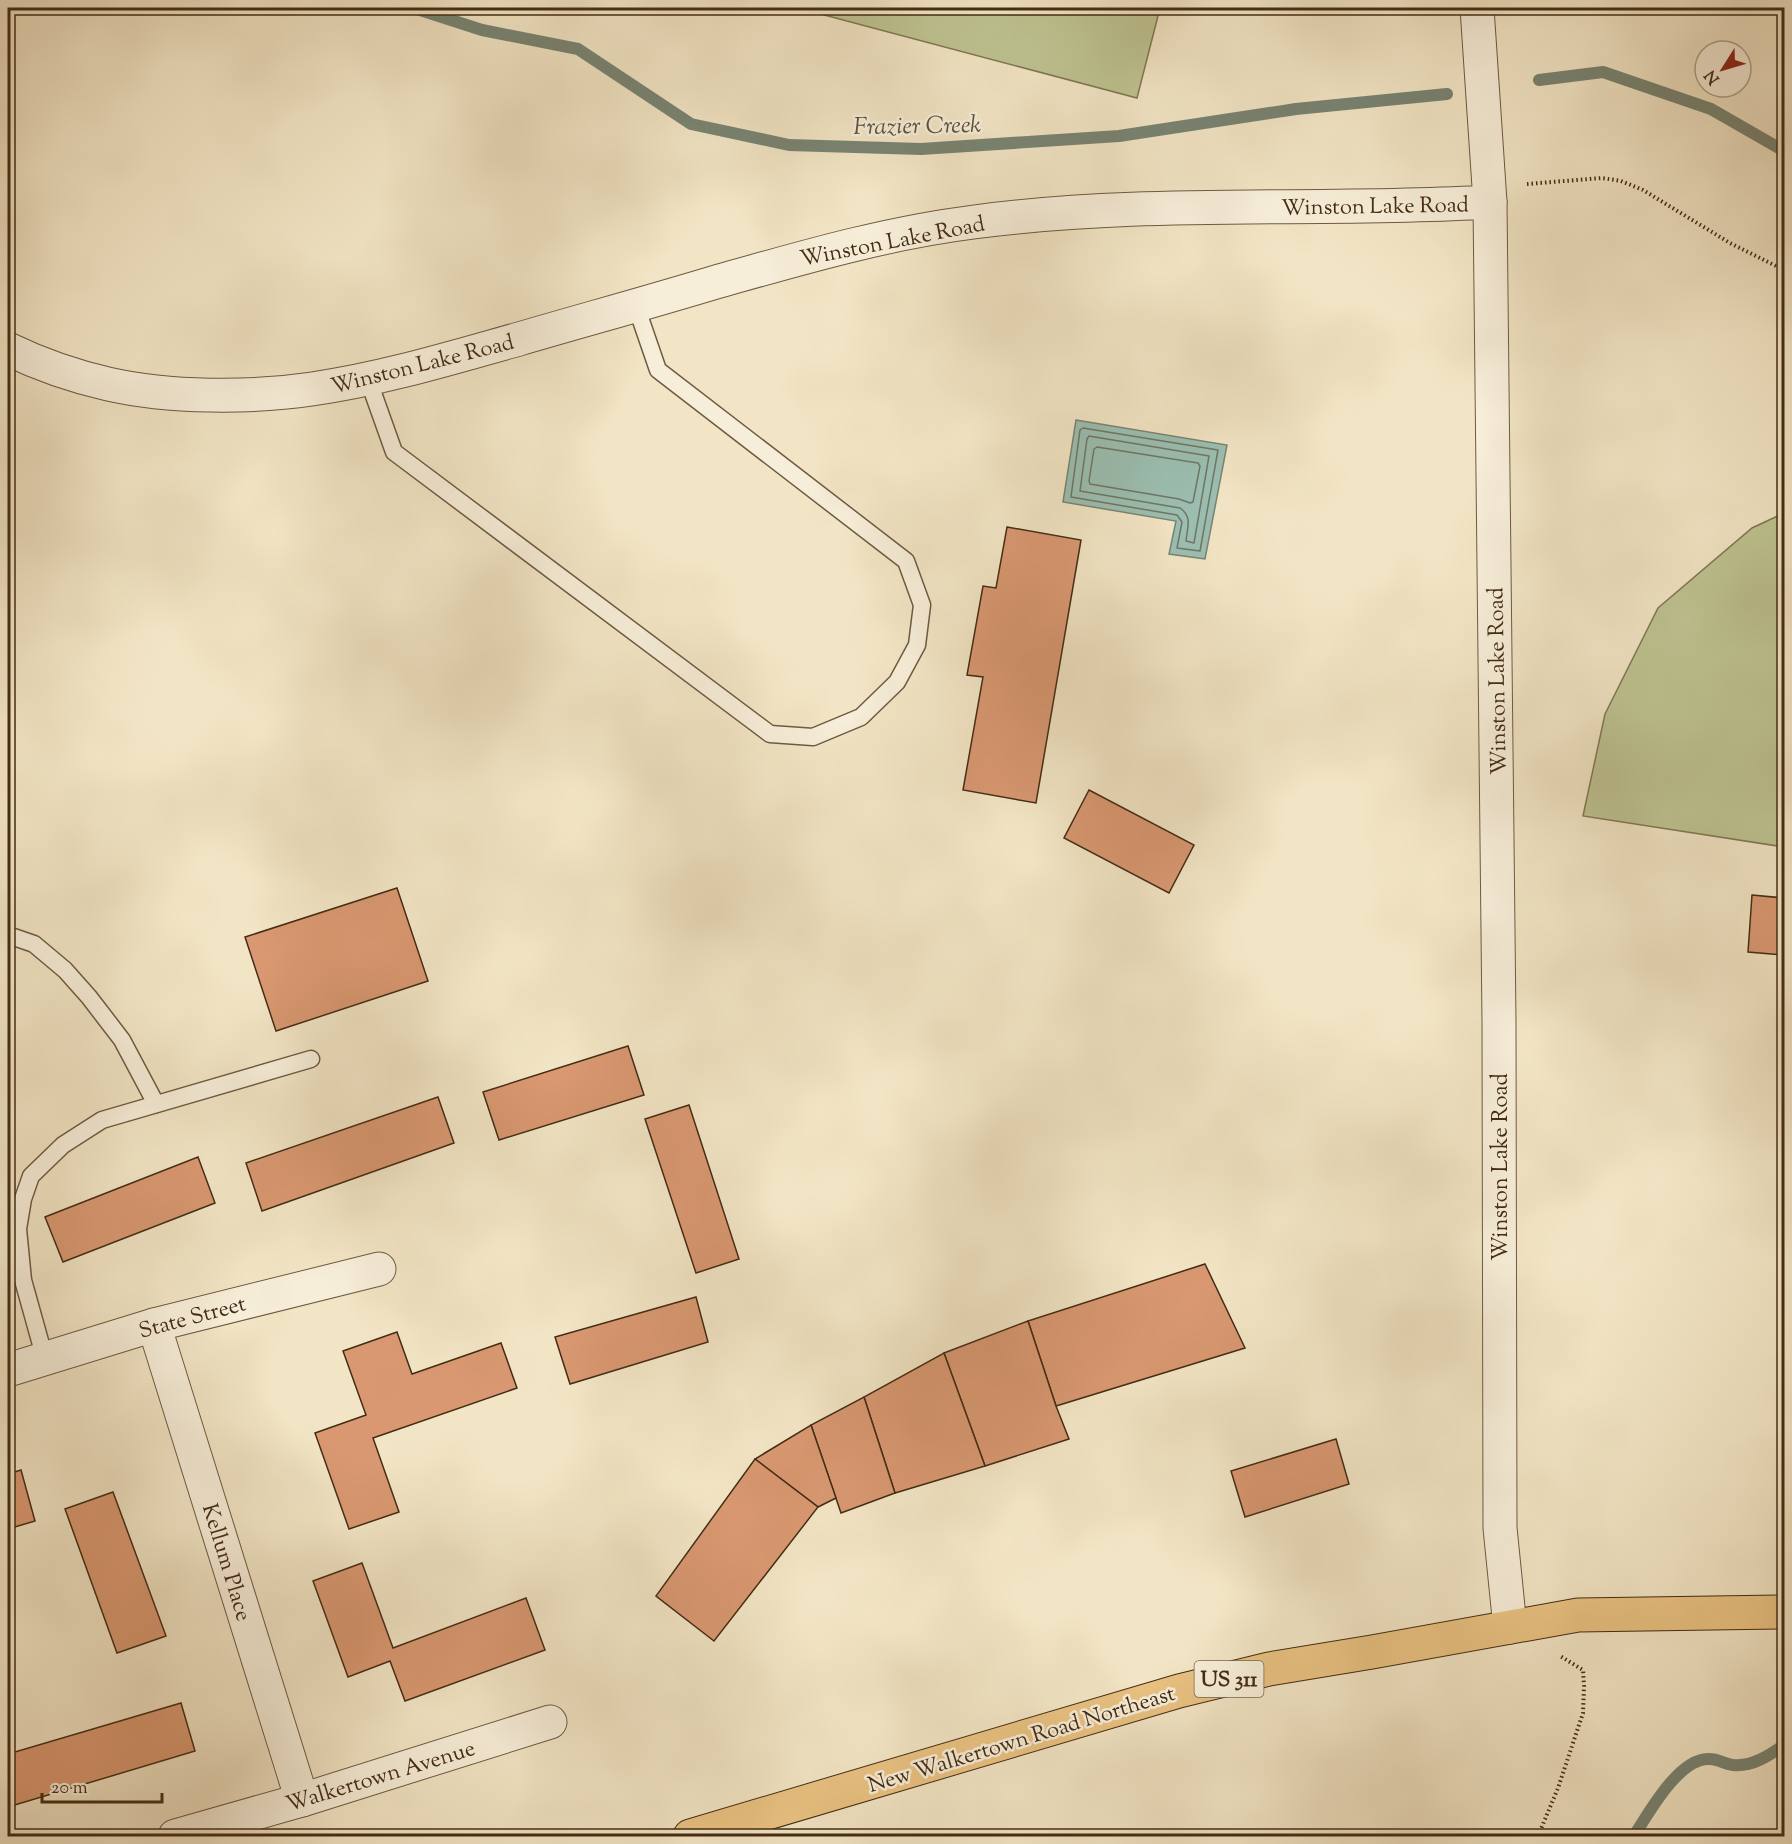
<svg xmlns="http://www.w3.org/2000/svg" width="1792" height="1844" viewBox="0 0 1792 1844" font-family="'Sorts Mill Goudy',serif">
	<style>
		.green { fill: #bec392; stroke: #807854; stroke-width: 1.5 }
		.water { fill: #9bbfb2; stroke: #788473; stroke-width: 1.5 }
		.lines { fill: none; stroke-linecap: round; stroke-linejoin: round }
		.shore { stroke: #6f7664; stroke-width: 1.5 }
		.stream { stroke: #788473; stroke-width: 12 }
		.building { fill: #d99871; stroke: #432c15; stroke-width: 1.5 }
		.service-casing { stroke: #6f5a41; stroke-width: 19 }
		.minor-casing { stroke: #6f5a41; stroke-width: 35 }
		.tertiary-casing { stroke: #6f5a41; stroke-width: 35 }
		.primary-casing { stroke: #432c15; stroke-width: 35 }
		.path { stroke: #432c15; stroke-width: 4; stroke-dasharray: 1.5 3; stroke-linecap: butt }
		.service { stroke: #f7eed9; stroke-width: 16 }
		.minor { stroke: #f7eed9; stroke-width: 33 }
		.tertiary { stroke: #f7eed9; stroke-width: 33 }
		.primary { stroke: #e9c282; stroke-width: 33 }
		.labels { text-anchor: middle; stroke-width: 5; stroke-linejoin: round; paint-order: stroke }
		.shield { fill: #f7eed9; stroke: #796650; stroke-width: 1.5 }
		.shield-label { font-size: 21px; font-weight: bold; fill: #432c15 }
		.street-label { font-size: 22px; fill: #432c15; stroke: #f7eed9 }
		.water-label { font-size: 24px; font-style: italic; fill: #59513c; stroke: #f7eed9 }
	</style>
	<rect width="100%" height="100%" fill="#f2e5c5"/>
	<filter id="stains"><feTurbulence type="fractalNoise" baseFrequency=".00333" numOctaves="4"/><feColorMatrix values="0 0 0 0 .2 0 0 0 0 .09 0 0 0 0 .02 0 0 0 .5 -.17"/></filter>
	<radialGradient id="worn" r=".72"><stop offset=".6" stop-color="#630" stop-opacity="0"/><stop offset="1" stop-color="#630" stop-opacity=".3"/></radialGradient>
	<g class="green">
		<polygon points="798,8 1160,8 1137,98"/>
		<polygon points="1784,513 1784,847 1583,816 1605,714 1658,608 1752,528"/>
	</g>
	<polygon class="water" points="1076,420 1227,445 1205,559 1169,554 1176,521 1063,502"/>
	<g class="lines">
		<g class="shore">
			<polygon points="1083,428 1218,450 1200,551 1177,548 1182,522 1177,515 1071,497 1080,430"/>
			<path d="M1089,436l120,20 -15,87 -8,-2c1,-13 7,-24 -6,-33l-100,-17 7,-52z"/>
			<polygon points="1097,447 1198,463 1200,466 1193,502 1190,503 1179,499 1090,484 1089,481 1094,449"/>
		</g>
		<g class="stream">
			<polyline points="414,8 482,30 578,49 691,124 789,145 921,149 1119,136 1296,109 1447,94"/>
			<polyline points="1539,80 1603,72 1711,109 1784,151"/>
			<path d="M1634,1836c14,-22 46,-80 76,-77 8,0 15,5 23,6 19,2 37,-10 51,-20"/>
		</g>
	</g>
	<g class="building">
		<polygon points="1007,527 1081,540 1036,803 963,790 983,677 967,675 983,586 996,588"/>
		<polygon points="1089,790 1194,845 1169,893 1064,838"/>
		<polygon points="397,888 428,981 276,1031 245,937"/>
		<polygon points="1752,895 1784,898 1784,955 1748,952"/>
		<polygon points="628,1046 644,1095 499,1140 483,1092"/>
		<polygon points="438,1097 454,1143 262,1211 246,1163"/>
		<polygon points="689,1105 739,1259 696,1273 645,1119"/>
		<polygon points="198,1157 215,1203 63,1262 45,1217"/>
		<polygon points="1205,1264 1245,1348 1056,1406 1028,1321"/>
		<polygon points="696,1297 708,1342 570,1384 555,1337"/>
		<polygon points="1028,1321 1056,1406 1069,1439 985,1466 944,1353"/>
		<polygon points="397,1332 412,1374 501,1343 517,1388 373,1438 399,1512 349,1529 315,1433 366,1415 343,1351"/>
		<polygon points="944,1353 985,1466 895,1493 864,1397"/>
		<polygon points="864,1397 895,1493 841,1513 811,1425"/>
		<polygon points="811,1425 836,1498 818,1507 755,1459"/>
		<polygon points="1336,1439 1349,1484 1245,1517 1231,1471"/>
		<polygon points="755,1459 818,1507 714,1641 656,1596"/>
		<polygon points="21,1470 35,1521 8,1529 8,1474"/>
		<polygon points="113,1492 166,1636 117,1653 65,1509"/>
		<polygon points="362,1563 393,1648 526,1598 545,1650 405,1701 390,1661 348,1677 313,1581"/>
		<polygon points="181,1703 195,1751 8,1807 8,1754"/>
	</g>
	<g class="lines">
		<g class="service-casing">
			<g id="service">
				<polyline points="368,379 394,452 770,734 813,737 861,717 897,682 917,645 922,605 906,561 658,370 636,306"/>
				<polyline points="8,935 34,944 65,970 89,997 122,1040 156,1104"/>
				<polyline points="45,1359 23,1280 18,1229 23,1199 31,1176 63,1145 102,1120 311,1059"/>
			</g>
		</g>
		<g class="minor-casing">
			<g id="minor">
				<path d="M8,349c31,15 65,27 100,35 61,14 143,14 204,5 70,-10 139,-31 207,-50 65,-19 131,-37 197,-57 85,-24 170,-49 258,-60 172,-23 345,-10 516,-20"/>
				<polyline points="154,1325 302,1800"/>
				<polyline points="8,1370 154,1325 379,1269"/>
				<polyline points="175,1836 302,1800 550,1722"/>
			</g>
		</g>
		<g class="tertiary-casing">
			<polyline id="tertiary" points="1477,8 1490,202 1499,1022 1500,1528 1510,1627"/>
		</g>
		<g class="primary-casing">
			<polyline id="primary" points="690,1836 1179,1691 1269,1669 1372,1652 1578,1615 1784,1612"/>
		</g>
		<g class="path">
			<polyline points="1527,184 1602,178 1621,181 1643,190 1730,243 1784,270"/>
			<polyline points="1538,1836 1558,1788 1583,1713 1584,1686 1583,1670 1560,1656"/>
		</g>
		<use href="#service" class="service"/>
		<use href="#minor" class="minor"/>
		<use href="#tertiary" class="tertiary"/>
		<use href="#primary" class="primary"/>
	</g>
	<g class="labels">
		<rect class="shield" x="1194.5" y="1661" width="69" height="36" rx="4.5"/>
		<g class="shield-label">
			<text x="1229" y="1686">US 311</text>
		</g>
		<g class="street-label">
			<text transform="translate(1375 205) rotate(-1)" y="8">Winston Lake Road</text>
			<text transform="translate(892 240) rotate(-11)" y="8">Winston Lake Road</text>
			<text transform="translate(422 363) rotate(-14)" y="8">Winston Lake Road</text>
			<text transform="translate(1496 681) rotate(-91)" y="8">Winston Lake Road</text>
			<text transform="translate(1499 1167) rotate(-90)" y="8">Winston Lake Road</text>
			<text transform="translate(192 1316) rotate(-15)" y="8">State Street</text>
			<text transform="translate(228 1562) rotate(73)" y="8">Kellum Place</text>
			<text transform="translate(1021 1738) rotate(-17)" y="8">New Walkertown Road Northeast</text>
			<text transform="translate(380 1775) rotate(-17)" y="8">Walkertown Avenue</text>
		</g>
		<g class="water-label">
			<text transform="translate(917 125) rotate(-1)" y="8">Frazier Creek</text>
		</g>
	</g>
	<rect width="1792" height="1844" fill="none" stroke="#f2e5c5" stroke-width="30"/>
	<rect x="9" y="9" width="1774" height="1826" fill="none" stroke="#432c15" stroke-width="3"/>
	<rect x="15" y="15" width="1762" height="1814" fill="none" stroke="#432c15" stroke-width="1.5"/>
	<g transform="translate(1723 69) rotate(233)"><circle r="28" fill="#f7eed9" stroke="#afa08b" stroke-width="1.5"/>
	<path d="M0-4.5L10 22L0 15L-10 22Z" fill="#8f2418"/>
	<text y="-9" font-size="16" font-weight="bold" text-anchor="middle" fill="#432c15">N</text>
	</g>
	<path d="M42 1793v9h120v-9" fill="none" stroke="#432c15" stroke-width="3"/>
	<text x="51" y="1793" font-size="18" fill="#432c15" stroke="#f7eed9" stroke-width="4.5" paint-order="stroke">20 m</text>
	<rect width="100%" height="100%" filter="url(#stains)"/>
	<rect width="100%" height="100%" fill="url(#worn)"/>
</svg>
